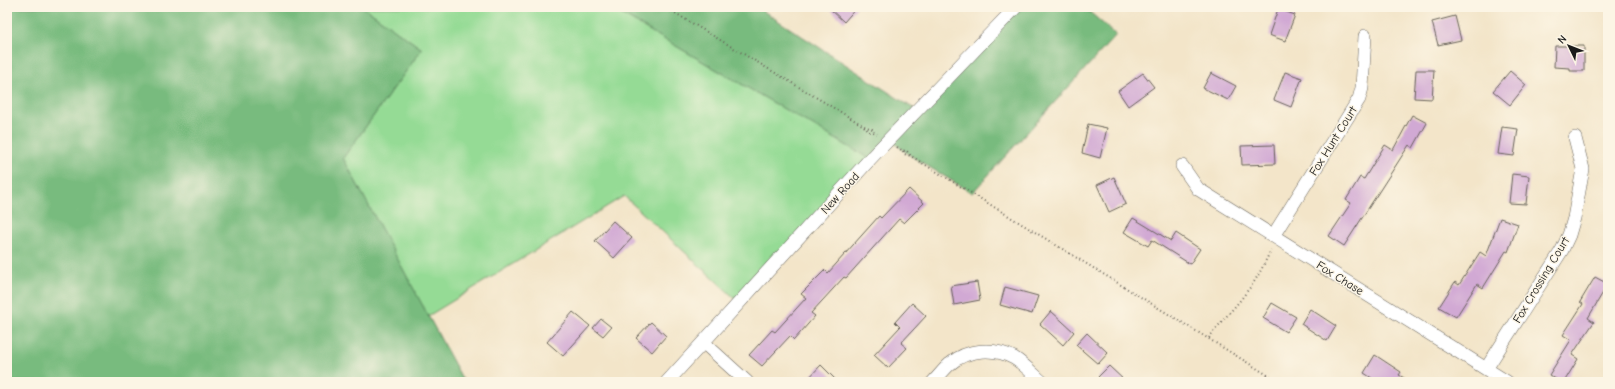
<svg xmlns="http://www.w3.org/2000/svg" width="1615" height="389" font-family="'Comic Neue',sans-serif">
  <rect width="100%" height="100%" fill="#fcf5e5"/>
  <filter id="ink" filterUnits="userSpaceOnUse"><feTurbulence type="fractalNoise" baseFrequency=".025" numOctaves="2"/><feDisplacementMap in="SourceGraphic" scale="8" xChannelSelector="R" yChannelSelector="G"/><feConvolveMatrix kernelMatrix="1 2 1 2 8 2 1 2 1" color-interpolation-filters="sRGB"/></filter>
  <filter id="wash" filterUnits="userSpaceOnUse"><feTurbulence type="fractalNoise" baseFrequency=".012" numOctaves="4" result="noise"/><feDisplacementMap in="SourceGraphic" scale="16" xChannelSelector="R" yChannelSelector="G"/><feGaussianBlur stdDeviation="0.9" result="paint"/><feColorMatrix in="noise" values="0 0 0 0 0 0 0 0 0 0 0 0 0 0 0 0 0 1.4 0 .05"/><feComposite in="paint" operator="in"/></filter>
  <g filter="url(#wash)">
    <rect width="100%" height="100%" fill="#f3e5c9"/>
    <path fill="#95db95" stroke="#587c58" d="M363,7H609L870,159L740,303L624,196L428,316L343,158L422,49Z"/>
    <path fill="#78bb7e" stroke="#4a6c4d" d="M7,7H363L422,49L343,158L464,382H7Z
      M609,7H757L916,110L1016,7H1084L1116,35L972,193L911,156L889,139L870,159Z"/>
    <g id="blocks">
      <path fill="#d1a9d4" d="M828,7H857L844,22Z
        M1278,9L1295,15L1285,41L1269,35Z
        M1455,16L1461,40L1438,45L1432,22Z
        M1555,46H1584V71H1570V68L1554,67Z
        M1416,70H1434L1432,99L1414,98Z
        M1510,71L1526,85L1510,105L1493,91Z
        M1285,72L1302,78L1291,107L1274,100Z
        M1143,73L1154,87L1128,106L1118,91Z
        M1211,73L1236,86L1228,100L1203,88Z
        M1412,115L1427,123L1413,148L1409,145L1344,246L1329,236L1351,203L1346,200L1360,177L1364,179L1385,145L1393,150Z
        M1088,124L1107,128L1100,158L1082,153Z
        M1502,127L1518,129L1514,156L1498,154Z
        M1274,145L1275,164L1242,165L1241,146Z
        M1512,174L1529,176L1526,204L1509,203Z
        M1114,177L1126,204L1109,212L1097,185Z
        M909,189L924,203L904,223L899,219L846,278L844,277L811,313L815,316L794,340L790,336L762,366L749,355L772,330L775,332L806,298L801,294L825,270L828,273L879,216L881,218Z
        M1133,218L1171,241L1176,233L1200,249L1190,264L1152,240L1148,246L1124,232Z
        M1500,218L1518,224L1508,252L1506,251L1483,288L1477,284L1456,317L1439,307L1455,282L1459,285L1480,252L1486,256Z
        M613,221L632,238L614,258L595,241Z
        M1595,277L1608,284L1588,318L1594,322L1572,355L1578,359L1564,382H1561L1549,375L1571,340L1563,335L1583,304L1580,302Z
        M977,282L980,300L954,305L951,286Z
        M1005,287L1038,296L1032,314L1000,305Z
        M912,303L926,316L901,343L907,348L888,368L874,355L900,327L895,322Z
        M1272,303L1296,317L1286,332L1263,318Z
        M1310,309L1336,326L1327,341L1301,324Z
        M1051,311L1074,332L1063,345L1040,324Z
        M573,312L590,326L563,356L547,342Z
        M601,319L611,327L603,336L593,328Z
        M651,322L666,336L652,352L636,338Z
        M1087,333L1108,353L1098,364L1076,345Z
        M1375,355L1401,372L1399,375L1411,382H1378L1364,373Z
        M821,365L838,382H805Z
        M1109,366L1126,382H1103L1098,377Z"/>
    </g>
  </g>
  <g filter="url(#ink)">
    <use href="#blocks" fill-opacity="0" stroke="#676259" stroke-width="1"/>
    <g fill="none" stroke-linecap="round" stroke-linejoin="round">
      <g stroke="#676259" stroke-width="14">
        <path id="minor" d="M1182,166L1198,189L1507,382
          M1273,236L1359,99L1362,88L1365,36
          M704,343L747,382
          M1486,369L1562,250L1569,235L1574,218L1583,169L1575,138
          M667,382L870,159L1016,7
          M933,382C939,376 944,369 950,364C967,349 994,347 1014,358C1024,364 1033,374 1042,382"/>
      </g>
      <path stroke="#676259" stroke-width="2" stroke-dasharray="1 3" stroke-linecap="butt" d="M665,7L864,126L872,129V131L877,134
        M864,126L869,132L872,131
        M897,147L903,151L906,150L911,156
        M903,151L904,154L911,156L1279,382
        M1209,338C1221,321 1236,307 1248,290C1258,278 1264,264 1271,250"/>
      <use href="#minor" stroke="#fff" stroke-width="13"/>
    </g>
  </g>
  <g text-anchor="middle" dominant-baseline="central" stroke-width="3" stroke-linejoin="round" paint-order="stroke">
    <g font-size="12" fill="#1c1c1c" stroke="#fcf5e5">
      <text transform="translate(1333 141) rotate(-58)">Fox Hunt Court</text>
      <text transform="translate(840 193) rotate(-48)">New Road</text>
      <text transform="translate(1340 278) rotate(32)">Fox Chase</text>
      <text transform="translate(1541 280) rotate(-59)">Fox Crossing Court</text>
    </g>
  </g>
  <rect width="1615" height="389" fill="none" stroke="#fcf5e5" stroke-width="24"/>
  <g transform="translate(1569 46) rotate(313)" stroke="#fcf5e5" stroke-width="3" paint-order="stroke">
  <path d="M0-3L7 15L0 10L-7 15Z" fill="#1c1c1c"/>
  <text y="-6" font-size="11" font-weight="bold" text-anchor="middle" fill="#1c1c1c">N</text>
  </g>
</svg>
